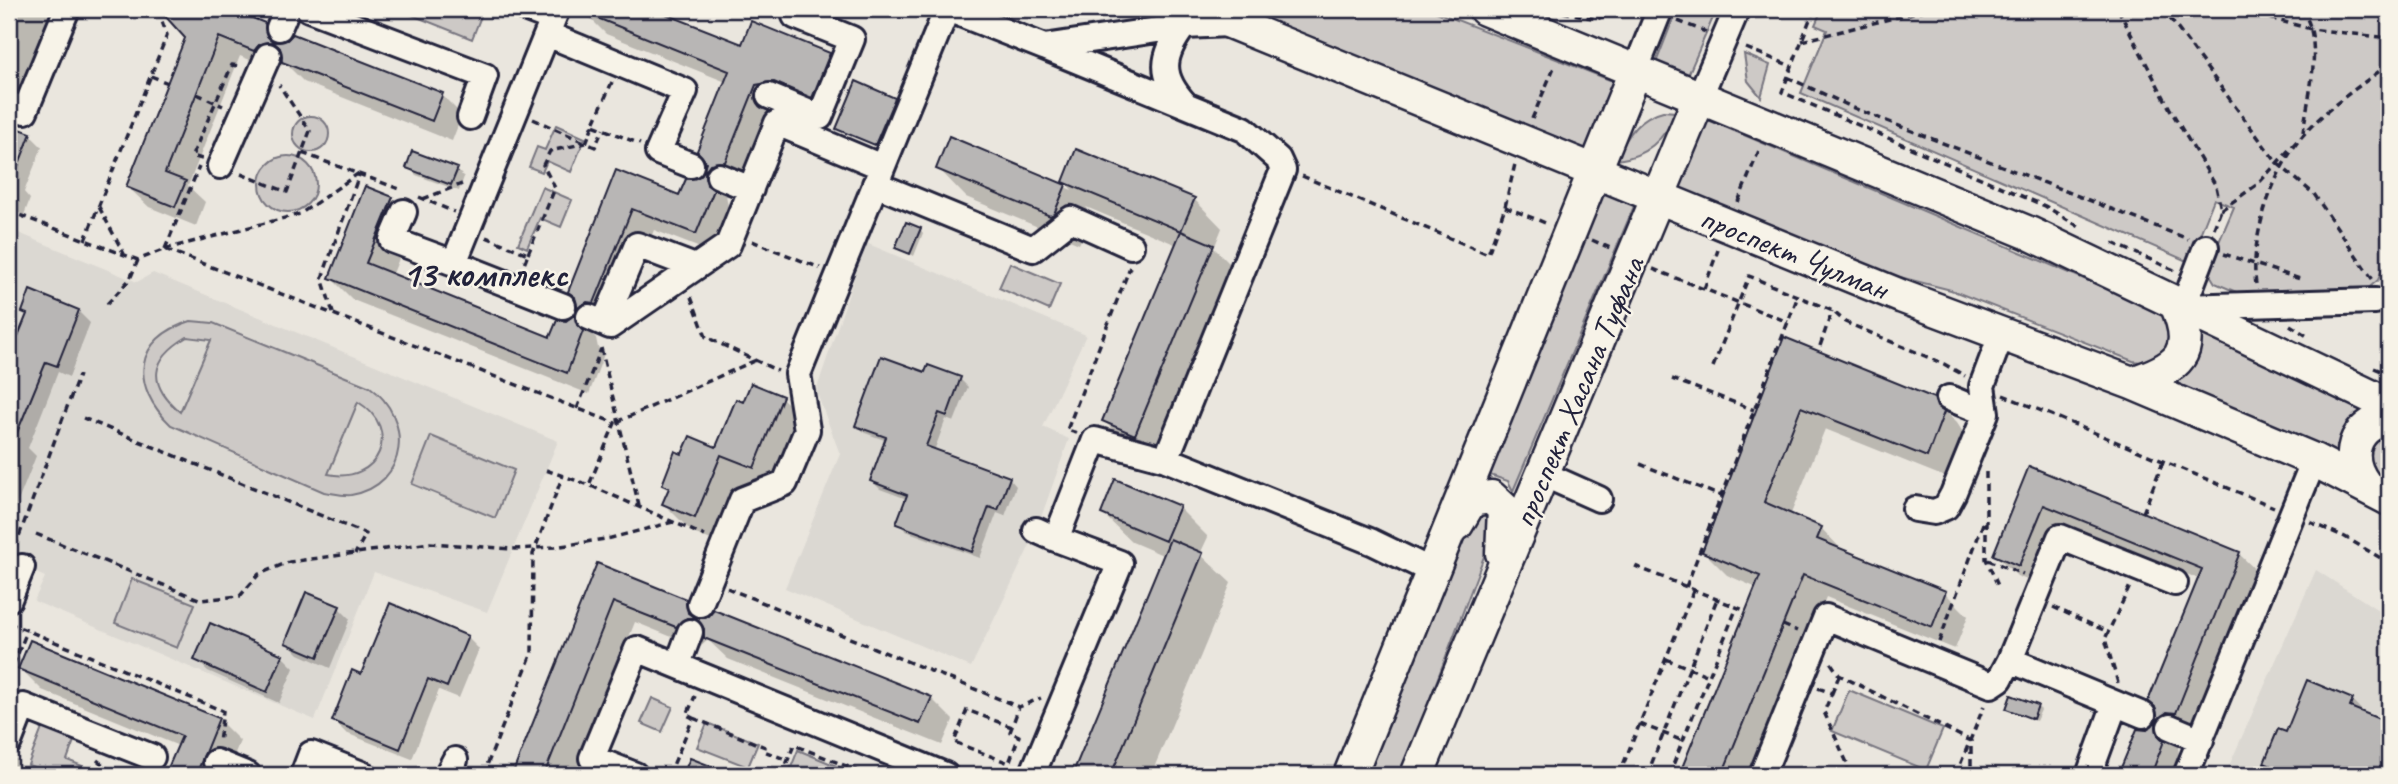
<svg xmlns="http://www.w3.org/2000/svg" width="2398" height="784" font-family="Caveat,sans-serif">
  <rect width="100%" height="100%" fill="#eae6de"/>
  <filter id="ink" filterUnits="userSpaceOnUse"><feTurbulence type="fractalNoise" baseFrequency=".0143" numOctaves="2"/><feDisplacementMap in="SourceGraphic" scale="14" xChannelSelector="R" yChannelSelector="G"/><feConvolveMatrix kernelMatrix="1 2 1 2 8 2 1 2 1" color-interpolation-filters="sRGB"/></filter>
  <g filter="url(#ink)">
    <path fill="#dbd8d2" d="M9,229L137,282L153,273L558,441L487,612L374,572L315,720L34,601L45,577L9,561Z
      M866,243L1086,335L1043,427L1069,439L1034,537L971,667L785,588L840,454L816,391Z
      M2316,570L2389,617V775H2225Z"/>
    <path fill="#cdc9c6" stroke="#787680" stroke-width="2" fill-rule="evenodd" d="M397,9H464L481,16L472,39Z
      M1232,9H1429L1615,82L1587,149Z
      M1677,9H1706L1715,13L1686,80L1654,68Z
      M1822,9H2389V250L2378,280L2365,291L2248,297L2215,283L2207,270L2234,207L2214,199L2189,262L1801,93L1827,30L1815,25Z
      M1744,54L1770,65L1761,97L1748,81Z
      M1663,111L1675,112C1666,139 1645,157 1617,160C1625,137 1638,117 1663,111Z
      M293 134a18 18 0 1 1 36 0a18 18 0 1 1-36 0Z
      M1706,119L2155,309C2173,322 2172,331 2170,352L2149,363L2133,361L1951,290L1884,273L1678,188Z
      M556,125L585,138L571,172L547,161L542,172L529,167L537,147L545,150Z
      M260 184a28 28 0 1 1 56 0a28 28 0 1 1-56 0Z
      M542,187L572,200L561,227L540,218L527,248L518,244Z
      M1604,191L1635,204L1513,491L1508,481L1490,475L1478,478Z
      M1010,263L1060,284L1049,310L999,288Z
      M191,321L213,323L370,387C413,418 409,485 351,495C343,496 332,493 324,492L171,425C129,385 134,338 191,321ZM187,337L211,340L180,412C147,384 150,359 187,337ZM358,402C403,429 379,485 328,474Z
      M2197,330L2368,412L2341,462L2167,385Z
      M431,436L514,470L495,518L412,484Z
      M2389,436V487L2366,467L2370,443Z
      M1487,512L1494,530L1401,775H1366L1474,515Z
      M132,579L195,604L177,648L115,623Z
      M1849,690L1943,729L1926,770L1832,731Z
      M652,698L673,707L662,732L641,723Z
      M707,723L758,743L748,767L697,747Z
      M43,726L75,738L67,760L100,773L99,775H56L28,765Z
      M798,750L858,775H788Z"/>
    <path fill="#0003" d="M9,9H57L19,103L9,99Z
      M178,9H243L240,15L264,24L283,43L442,95L462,115L452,141L304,82L285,63L275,70L240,56L188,186L205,202L196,226L149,207L128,187L187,38L169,17Z
      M585,9H648L743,46L829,54L851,76L834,118L797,103L747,184L733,185L726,194L728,207L735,213L718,255L654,230L616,324L601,329L579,308L617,172L680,197L702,178L726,82L606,34L584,12Z
      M894,99L897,102L879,147L838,128Z
      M9,127L30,135L42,147L24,192L30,199L24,215L9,209Z
      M950,139L1072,190L1065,182L1194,199L1222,228L1214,248L1241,275L1164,463L1133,450L1104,421L1177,245L1086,207L1093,215L1079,244L966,197L938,168Z
      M408,167L457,170L464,177L459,191L416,175Z
      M392,199L414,221L392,276L551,339L557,324L574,316L596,338L598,348L604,354L589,394L353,300L331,278Z
      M920,229L923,233L914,256L898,247Z
      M24,311H78L90,323L69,377L58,372L28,448L36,456L15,509L9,506V345L15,348L28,316Z
      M1785,340L1933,399L1957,423L1966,437L1950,479L1825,429L1790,516L1821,528L1844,552L1945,593L1968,616L1955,649L1826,597L1754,775H1681L1757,588L1727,575L1704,552Z
      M926,374L960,379L968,387L954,422L946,419L934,451L1009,478L1016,486L1005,516L997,513L980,558L906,531L898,523L907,499L880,489L872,481L887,441L865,433L857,425Z
      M752,385L782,398L811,426L783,496L749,482L724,545L693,533L664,504L670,490L664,484L683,456L717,449L744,404Z
      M2029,469L2239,554L2262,576L2198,734L2180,741L2158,720L2199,579L2066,525L2042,586L2017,576L1995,554Z
      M1179,508L1208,537L1200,554L1231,583L1151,775H1074L1165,556L1132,542L1103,514Z
      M598,565L685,600L704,619L931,698L953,720L942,745L728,659L708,640L699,648L635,622L574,775H514Z
      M339,608L350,619L330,668L299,654L287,642Z
      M467,637L479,649L459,698L439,690L412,759L346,733L334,721L362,676Z
      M282,656L294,668L279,703L208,671L196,660Z
      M20,668L218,719L240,741L226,775H167L179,746L42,690Z
      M2352,700L2368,717L2389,725V775H2270L2273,770L2266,763L2287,734Z
      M2037,706L2041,710L2036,721L2008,709Z
      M2156,724L2178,745L2179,758L2185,764L2181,775H2120L2138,731H2146Z
      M9,752L19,762L13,775H9Z
      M1873,769L1887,775H1870Z"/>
    <path fill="#b8b6b5" stroke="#22223b" stroke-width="2" d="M175,9H230L265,23L267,36L274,42L287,40L293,34L443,93L432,121L282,62L280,48L273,42L260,44L254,51L219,37L165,173L186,181L175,207L126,187L185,38L166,17Z
      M575,9H653L742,44L751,21L830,53L812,98L774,82L756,85L725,162L710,164L705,171L707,185L714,190L696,234L632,209L594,303L587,302L577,309L575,297L568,292L616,170L679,195L686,179L701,176L706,162L697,151L729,71Z
      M856,81L895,98L875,145L836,129Z
      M9,125L31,133L10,187H9Z
      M949,136L1066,185L1054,214L1050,216L936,169Z
      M1076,149L1195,198L1181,231L1063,182Z
      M412,151L458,168L451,185L406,168Z
      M365,186L393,197L366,263L550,337L557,320L566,321L575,314L577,325L583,331L567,373L329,278Z
      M906,222L921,228L910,254L895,248Z
      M1181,231L1214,245L1135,435L1102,421Z
      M30,290L79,310L57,366L46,362L9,452V344L14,346L27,314L22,312Z
      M1784,337L1934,398L1937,407L1944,412L1927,457L1801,407L1764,502L1822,527L1817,539L1946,591L1932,627L1803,575L1722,775H1679L1760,576L1702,552Z
      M881,356L925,372L928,365L961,377L947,416L939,413L926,446L1010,477L998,510L989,507L972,552L896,524L907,495L870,481L886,437L855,426Z
      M751,383L783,396L754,468L721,455L695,518L662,504L669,488L662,485L675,451L682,454L690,436L716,447L736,399L743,402Z
      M2029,466L2240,552L2176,713L2167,712L2157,721L2155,707L2148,701L2202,569L2044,505L2019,566L1993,555Z
      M1115,479L1180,506L1165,541L1101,514Z
      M1170,539L1203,553L1111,775H1072Z
      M597,563L686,599L688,613L695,618L709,616L714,610L932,697L920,724L704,638V629L696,618H687L676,627L613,602L544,775H512Z
      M306,592L340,606L318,657L285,643Z
      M390,603L468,636L447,687L428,679L400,749L332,721L352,670L361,674Z
      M210,623L283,655L267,692L194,660Z
      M30,640L219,718L196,775H165L182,736L18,669Z
      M2307,680L2353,699L2350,707L2389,723V775H2293L2264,763L2278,729L2286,732Z
      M2011,695L2038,705L2033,719L2006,709Z
      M2156,721L2158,735L2164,741L2151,775H2118L2137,729L2146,730Z
      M690,758L731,774V775H683Z"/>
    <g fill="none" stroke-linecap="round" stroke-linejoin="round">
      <g stroke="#22223b" stroke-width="30">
        <path id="minor" d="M309,9L485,76L470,117
          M527,9L553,19
          M557,9L454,263L563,306
          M948,9L1044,47L1184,26L1229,24
          M1184,26C1161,56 1159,76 1185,104
          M279,28L287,9
          M547,34L685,91L658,152L691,165
          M1044,47L1244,129L1278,159L1283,170L1166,459L1372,542L1432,571
          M1636,69L1660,9
          M769,96L820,117L852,39L795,16L798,9
          M1700,96L1737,9
          M9,104L25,111L67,9
          M220,166L268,56
          M719,176L751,189
          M875,184L1033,249L1071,219L1131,246
          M404,212L392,240L454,263
          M2206,247L2183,307L2375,301
          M589,317L610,326L728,245L777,123L882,167
          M604,323L637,245L695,267
          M1949,398L1986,413
          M1543,474L1599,499
          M1915,509L1934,512L1946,507L1953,494L1986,413L1982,386L2002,333
          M1036,530L1056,539
          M9,599L22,567
          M700,604L742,500L785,483L807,430L798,374L947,9
          M2010,660L2143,715
          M678,664L690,632
          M2170,727L2201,740
          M9,742L23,706L152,757
          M216,762L248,775
          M303,775L311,754L364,775
          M447,775L455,760
          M635,775L592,758L637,649L945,775
          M1032,775L1120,563L1056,539L1095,440L1166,459
          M1762,775L1826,617L1991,685L2000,679L2010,660L2060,537L2175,583
          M2089,775L2115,704
          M2186,775L2314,460"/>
      </g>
      <g stroke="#22223b" stroke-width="37">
        <path id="major" d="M1198,9L1903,297L2132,383L2314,460L2389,499
          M1485,9L2029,233L2389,405
          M2132,383C2178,368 2198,354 2176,304
          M2365,485C2344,457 2353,425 2389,418
          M1457,524L1471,500L1491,497L1504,509L1502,553
          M1350,775L1636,69
          M1417,775L1700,96"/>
      </g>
      <path stroke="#22223b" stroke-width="3.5" stroke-dasharray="7 5" stroke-linecap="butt" d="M903,9L920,16
        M1814,9L1782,92L2045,206L2083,229
        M2118,9L2170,109L2216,186L2221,210L2214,228
        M2163,9L2277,163L2314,194L2373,280
        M2235,9L2311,29L2389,38
        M2301,9C2325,39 2308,96 2303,132
        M1563,12L1597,19L1620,9
        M1678,21L1706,32
        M1802,41L1925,10L1947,9
        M1746,48L1791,66
        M151,76L168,83
        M1787,77L1856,109L2188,239
        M612,82L593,125L640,144
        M197,94L223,106
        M533,119L584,142
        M1532,119L1555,65
        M593,125L586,143L595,147L603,129
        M302,153L402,190
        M202,159L192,156L232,65L240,66
        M241,174L287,192L310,131L279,85
        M1302,176L1488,254L1505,207L1515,164
        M419,197L454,212
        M423,199L462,184
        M1738,202L1760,148
        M99,207L124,254
        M1505,207L1548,224
        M2221,210L2258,184L2297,141
        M9,211L138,260L165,249L615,423L589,485
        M486,237L528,254L523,267
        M85,240L167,35L160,16L163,9
        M1592,240L1610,248
        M752,241L820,268
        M2113,243L2176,271
        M165,249L199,167
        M165,249L300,214L359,173
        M528,254L555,188L543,165L550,151L586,143
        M2224,254L2303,280
        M1653,269L1788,322
        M2256,284C2249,239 2274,167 2305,133C2329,106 2360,86 2389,64
        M1704,289L1718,250
        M691,297L706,337L778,371
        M107,304L130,279L138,260
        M333,313L322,278L359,175
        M2290,325L2307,336
        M1820,346L1832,311
        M601,348L639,506
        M1713,367L1749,276L1833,311L1845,322L1944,364L1965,376
        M2374,368L2389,374
        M1672,379L1754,410
        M2003,395L2274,507
        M577,409L601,349
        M83,418L366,534L355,554
        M617,422L756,360
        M1077,433L1067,430L1130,267
        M1640,464L1721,496
        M546,470L589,485L705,536
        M1986,472V559L1999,588
        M2143,513L2164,459
        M2310,522L2345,537L2389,563
        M36,534L201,600L240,596L259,574L289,562L430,543L513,549L555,547L611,538L673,522
        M9,538L15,547
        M15,547L79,375
        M1988,560L2023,574
        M1635,566L1746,611
        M1686,587L1798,296
        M727,588L1019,707L1041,698
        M2053,607L2108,632
        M9,623L223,711L219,743
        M1783,625L1797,631
        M1939,642L1984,521
        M1666,659L1709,676
        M1831,663L1839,675L1971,741V775
        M9,676L27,631
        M2118,683L2105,639L2130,586
        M1818,688L1832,693L1824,712L1848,765L1847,775
        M1832,693L1839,676
        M693,718L765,747L764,751L787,760
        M1640,724L1683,741
        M1012,727L967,710L954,742L1009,763L1019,736L1010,732L1019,707
        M97,760L116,775
        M471,775H483L532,653L533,554L563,475
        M669,775L693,718L687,715L695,696
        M782,775L794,745L861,772V775
        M868,775L879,772
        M1619,775L1694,589
        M1647,775L1717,599
        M1669,775L1737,607
        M1956,775L1984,706"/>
      <use href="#minor" stroke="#f7f3e8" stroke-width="24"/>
      <use href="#major" stroke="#f7f3e8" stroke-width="32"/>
    </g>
  </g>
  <g text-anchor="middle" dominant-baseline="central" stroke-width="5" stroke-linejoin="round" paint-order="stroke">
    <g font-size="33" fill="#22223b" stroke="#f7f3e8">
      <text transform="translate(1794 253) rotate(22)">проспект Чулман</text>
      <text transform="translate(1578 392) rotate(-67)">проспект Хасана Туфана</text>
    </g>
    <g font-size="37" font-weight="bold" fill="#22223b" stroke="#f7f3e8">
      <text x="485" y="273">13 комплекс</text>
    </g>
  </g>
  <rect width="2398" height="784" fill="none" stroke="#f7f3e8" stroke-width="35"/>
  <rect x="18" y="18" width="2363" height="749" fill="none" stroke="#22223b" stroke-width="2.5" filter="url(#ink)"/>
</svg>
